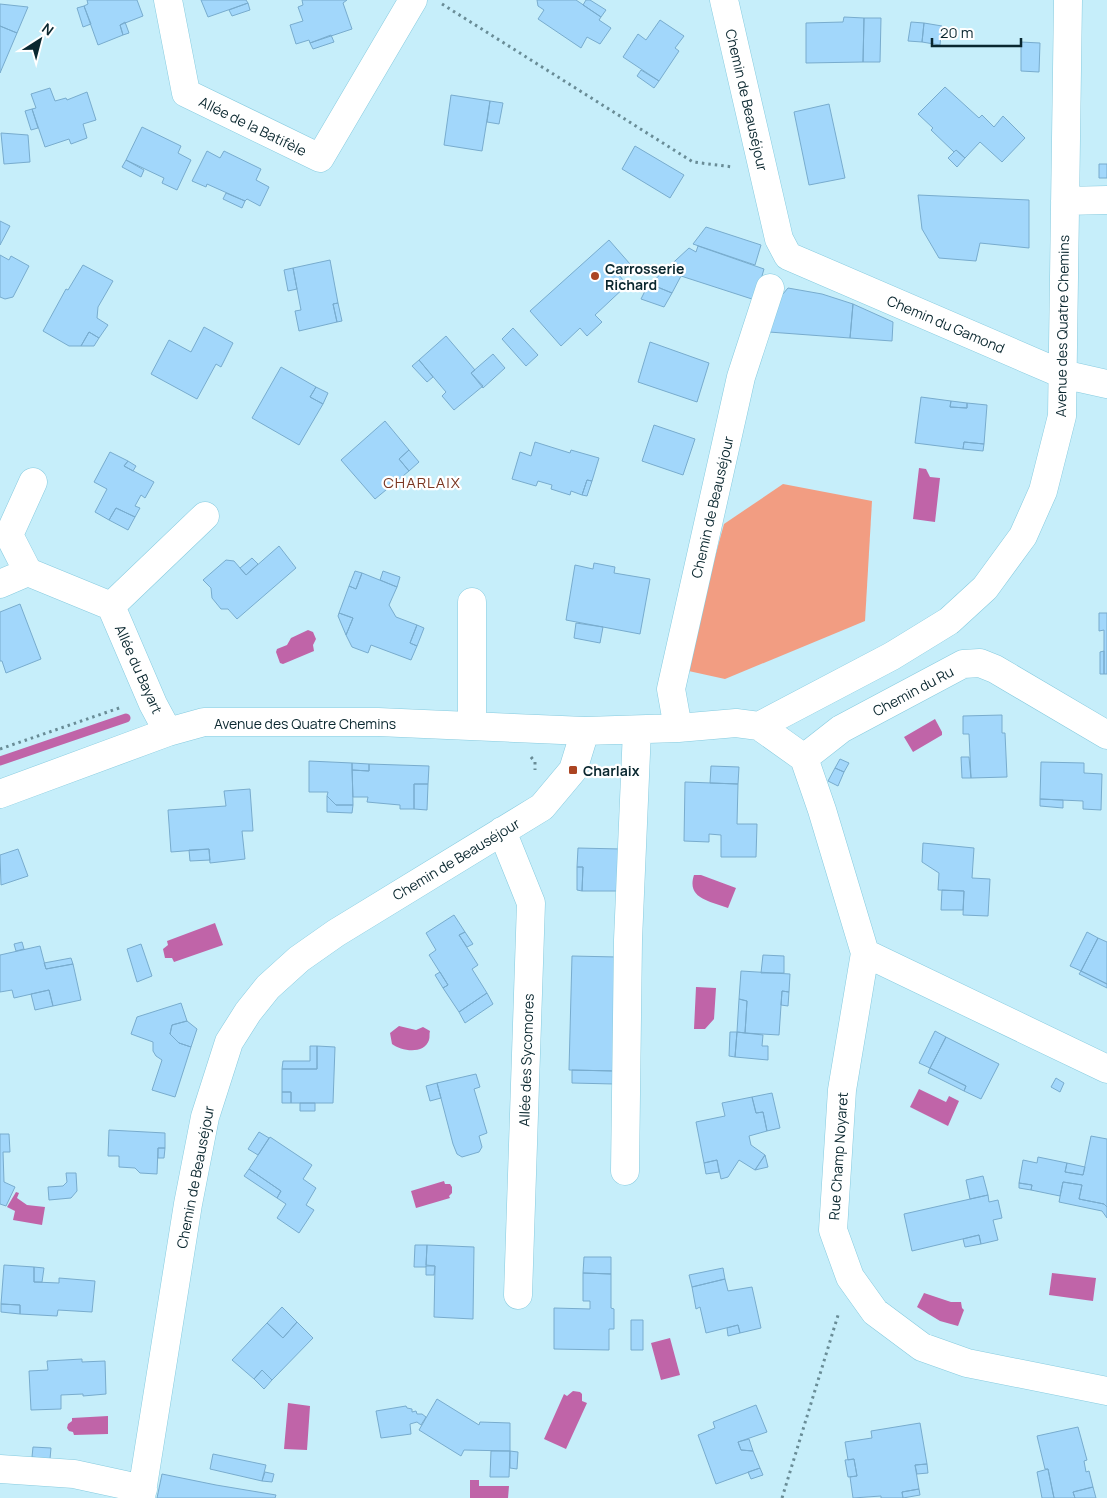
<svg xmlns="http://www.w3.org/2000/svg" width="1107" height="1498" font-family="Manrope,sans-serif">
  <rect width="100%" height="100%" fill="#c6eefa"/>
  <path fill="#f29d82" d="M783,484L872,501L865,621L725,679L684,670L724,524Z"/>
  <path fill="#c064a8" d="M919,468L926,469L930,477L940,478L935,522L913,519Z
    M308,630L313,632L316,639L313,645L314,651L283,664L280,663L276,652L277,649L287,645L291,638Z
    M935,719L942,732V735L913,752L904,737Z
    M694,875H701L736,888L728,908C711,901 686,899 694,875Z
    M215,923L223,945L174,962L172,958H165L163,949L168,945L167,941Z
    M696,987L716,988L714,1019L705,1029H694Z
    M399,1026L416,1030L423,1027L430,1031C429,1034 430,1037 429,1040C424,1055 401,1051 392,1044L390,1033Z
    M919,1089L946,1102L949,1096L959,1101L948,1126L910,1107Z
    M444,1181L445,1184H450L452,1187V1193L449,1196L450,1198L416,1208L411,1191Z
    M16,1192L19,1193L17,1198L27,1205L45,1207L42,1225L13,1220L15,1211L7,1207Z
    M1052,1273L1096,1278L1093,1301L1049,1295Z
    M924,1293L951,1302H961L962,1308L964,1310L958,1326L940,1321L917,1307Z
    M670,1338L680,1375L661,1380L651,1343Z
    M573,1391L580,1392L582,1394V1401L587,1403L566,1449L544,1439L564,1394L567,1396Z
    M288,1403L310,1406L307,1450L284,1449Z
    M108,1416V1434L74,1435L73,1432L69,1431L67,1428L68,1424L72,1421V1418Z
    M470,1480H479V1486H509L508,1498H470Z"/>
  <g fill="none" stroke-linecap="round" stroke-linejoin="round">
    <path stroke="#c064a8" stroke-width="9" d="M0,761L126,718"/>
  </g>
  <path fill="#a2d7fb" stroke="#78acce" d="M87,0H137L143,16L120,25L123,35L98,45L84,6L88,4Z
    M201,0H246L248,3L208,17Z
    M302,0H347L343,3L352,29L310,43L309,40L296,44L290,25L303,21L298,7L303,5Z
    M537,0H576L601,17L599,20L611,28L600,44L587,37L581,48L538,19L544,10L538,6Z
    M586,0H590L606,10L601,17L583,5Z
    M248,3L250,10L232,16L229,10Z
    M0,4L28,7L17,33L0,26Z
    M84,6L91,24L83,27L77,8Z
    M844,17L864,18L863,62L806,63V23L843,22Z
    M864,18H881L880,62H863Z
    M660,20L684,36L675,48L679,51L659,81L623,57L638,34L646,40Z
    M125,22L129,33L123,35L120,25Z
    M911,22L924,23L922,42L908,41Z
    M924,23L942,26L940,45L922,42Z
    M0,26L17,33L0,73Z
    M331,35L334,42L313,49L310,43Z
    M1021,42L1040,43L1039,72L1021,71Z
    M641,70L659,81L654,88L637,76Z
    M945,87L979,118L982,115L994,127L1003,116L1025,138L1002,162L980,142L965,158L956,150L954,152L931,130L933,128L918,114Z
    M50,88L55,101L66,98L67,100L87,92L96,120L83,124L87,138L71,144L69,139L45,147L32,109L36,108L31,94Z
    M451,95L490,101L482,151L444,145Z
    M490,101L503,103L499,124L487,122Z
    M829,104L845,178L809,185L794,112Z
    M32,109L38,128L31,130L25,111Z
    M142,127L181,146L178,153L191,160L177,190L162,183L164,178L126,160Z
    M1,133L28,135L30,162L4,164Z
    M635,146L684,175L670,198L622,169Z
    M956,150L965,158L957,167L948,158Z
    M207,151L220,158L224,151L261,169L256,180L269,187L260,206L247,199L245,201L207,184L206,187L192,181Z
    M126,160L144,170L141,177L122,167Z
    M1099,164H1107V178H1099Z
    M226,193L245,201L242,208L223,199Z
    M918,195L1029,200V248L980,243L976,261L939,258L922,229Z
    M0,221L10,226L0,245Z
    M706,227L761,245L755,265L693,244Z
    M609,240L630,264L619,275L627,285L595,315L602,322L587,336L580,328L561,346L530,311Z
    M698,246L764,269L755,300L681,276L672,293L650,284L689,248L696,252Z
    M0,255L9,260L11,256L29,266L13,297L5,299L0,297Z
    M330,260L338,303L333,304L337,322L299,331L295,311L301,310L293,268Z
    M83,265L113,281L98,307L97,318L108,325L99,338L89,332L81,346H69L43,331L66,289L68,290Z
    M293,268L297,289L288,291L284,270Z
    M650,284L672,293L664,307L641,299L646,289Z
    M788,288L822,294L853,304L850,338L769,332L777,301Z
    M338,303L342,321L337,322L333,304Z
    M853,304L893,322L892,341L850,338Z
    M204,327L233,343L221,367L216,364L197,399L151,374L169,340L191,352Z
    M513,328L538,355L526,366L502,339Z
    M89,332L99,338L94,346H81Z
    M446,336L475,370L471,373L483,386L454,410L442,396L446,392L419,360Z
    M650,342L709,363L697,402L638,382Z
    M493,354L505,368L483,388L471,373Z
    M419,360L433,377L427,382L412,366Z
    M281,367L316,387L310,397L323,404L299,445L252,418Z
    M316,387L328,393L323,404L310,397Z
    M921,397L951,401L950,407L967,408V403L987,405L984,444L964,442L963,449L915,443Z
    M951,401L967,403V408L950,407Z
    M385,421L409,450L399,459L409,471L375,499L341,460Z
    M654,425L695,439L683,475L642,461Z
    M535,442L570,453L571,450L599,458L592,481L587,480L582,495L571,491L570,495L551,489L552,485L538,481L536,486L512,479L520,452L531,456Z
    M964,442L984,444L983,451L963,449Z
    M409,450L419,462L409,471L399,459Z
    M110,452L128,461L124,466L154,482L145,498L141,495L135,506L140,508L135,517L116,508L109,520L95,512L107,489L94,482Z
    M128,461L136,466L133,471L124,466Z
    M587,480L592,481L587,496L582,495Z
    M116,508L135,517L128,530L109,520Z
    M279,546L296,568L237,619L228,609H221L212,598L211,588L203,580L226,560L234,561L246,575Z
    M252,558L258,564L246,575L240,568Z
    M594,563L615,567L614,573L650,579L640,634L566,620L575,565L593,569Z
    M355,571L362,573L356,589L349,586Z
    M383,571L400,577L397,587L380,580Z
    M362,573L397,587L389,605L396,617L417,625L410,643L417,646L411,660L371,645L368,653L352,647L346,635L353,618L339,613L349,586L356,589Z
    M20,604L41,659L6,673L2,661H0V612Z
    M339,613L353,618L346,635L338,616Z
    M1099,613H1107V674H1104V630L1099,631Z
    M576,623L603,627L600,643L574,638Z
    M417,625L424,628L417,646L410,643Z
    M1104,651V674H1100V652Z
    M1002,715V733H1005L1007,777L971,778L969,734H963V716Z
    M961,757H969L971,778H962Z
    M840,759L849,763L844,772L835,768Z
    M309,761L352,763L353,805H336L327,796L328,792H309Z
    M1041,762L1084,763V773L1102,774L1101,810L1083,809V801L1040,799Z
    M352,763L369,764V771L352,770Z
    M369,764L429,766L428,784H414V809H400V805L367,802L368,797H353L352,770L369,771Z
    M711,766L739,767L738,784L710,783Z
    M835,768L844,772L838,786L828,781Z
    M685,782L738,784L737,824H757L756,857H721V835L709,834V842L684,841Z
    M414,784H428L427,810L414,809Z
    M250,789L253,831H242L245,859L210,863L209,849L171,852L168,810L226,806L224,791Z
    M327,796L336,805H353L352,813L327,812Z
    M1040,799L1063,800V808L1040,806Z
    M923,843L974,848L972,878L990,879L988,916L963,915L964,891L938,890L939,873L922,862Z
    M578,848L620,849L619,891H582L583,867H577Z
    M18,849L28,876L1,885L0,855Z
    M209,849L210,860L190,861L189,850Z
    M577,867H583L582,891L577,890Z
    M942,890L964,891L963,910H941Z
    M454,915L465,932L459,935L478,965L472,969L487,993L459,1012L443,988L448,985L429,955L436,950L426,933Z
    M465,932L473,944L467,947L459,935Z
    M1087,932L1098,938L1081,971L1070,966Z
    M1098,938L1107,942V984L1081,971Z
    M22,942L24,949L16,951L14,944Z
    M141,944L152,976L137,982L127,949Z
    M40,946L46,969L73,964L81,1000L53,1006L49,990L14,998L12,990L0,992V955Z
    M763,955L784,956V973H761Z
    M572,956L617,957L615,1071L569,1070Z
    M71,958L73,964L46,969L44,963Z
    M741,971L790,974L789,992L782,991L779,1035L745,1033L747,1001L739,999Z
    M1081,971L1107,984V988L1079,974Z
    M440,972L448,985L443,988L435,975Z
    M49,990L53,1006L35,1010L31,994Z
    M782,991L789,992L788,1006L781,1005Z
    M487,993L493,1004L465,1023L459,1012Z
    M739,999L747,1001L745,1033L737,1032Z
    M181,1003L187,1021L172,1025L170,1034L179,1043L191,1047L175,1097L152,1090L162,1060L156,1056L153,1051V1042L131,1034L137,1017Z
    M187,1021L197,1029L191,1047L179,1043L170,1034L172,1025Z
    M935,1031L946,1037L930,1068L919,1063Z
    M730,1032H737L735,1057L729,1056Z
    M737,1032L763,1035L762,1046H768V1060L735,1057Z
    M946,1037L999,1064L981,1099L964,1091L966,1086L930,1068Z
    M310,1046H317V1069H282L283,1061H310Z
    M317,1046L335,1047L333,1103H291V1092H282V1069H317Z
    M930,1068L966,1086L964,1091L928,1073Z
    M572,1070L615,1071L614,1084L572,1083Z
    M476,1074L480,1087L474,1089L487,1133L479,1136L482,1147L479,1152L462,1157L457,1154L453,1144L437,1083Z
    M1056,1078L1064,1083L1060,1092L1051,1087Z
    M437,1083L441,1098L430,1101L426,1086Z
    M282,1092H291V1103H282Z
    M772,1093L780,1128L767,1131L763,1112L756,1113L752,1097Z
    M752,1097L756,1113L763,1112L767,1131L749,1136L751,1145L765,1155L755,1170L739,1160L728,1177L721,1179L717,1160L704,1163L696,1122L725,1116L722,1103Z
    M300,1103H315V1111H300Z
    M109,1130L165,1133V1148H158L157,1174L140,1173L135,1168L119,1167V1156H108Z
    M259,1132L269,1138L258,1155L248,1149Z
    M0,1134H9L10,1152H3L4,1182L15,1187L6,1206L0,1204Z
    M1091,1136L1107,1139V1207L1104,1204L1079,1199L1082,1185L1063,1182L1060,1196L1031,1190L1032,1185L1019,1183L1023,1160L1037,1163L1038,1157L1067,1163L1065,1172L1083,1175Z
    M270,1137L312,1165L303,1179L316,1188L306,1205L314,1210L299,1233L277,1218L286,1204L277,1198L281,1191L249,1169Z
    M158,1148H165L164,1158H158Z
    M765,1155L768,1167L755,1170Z
    M717,1160L719,1172L706,1174L704,1163Z
    M1067,1163L1085,1167L1083,1175L1065,1172Z
    M249,1169L281,1191L277,1198L244,1176Z
    M66,1173H76L77,1191L71,1198L49,1200L48,1187L63,1186L67,1182Z
    M983,1176L988,1195L970,1199L966,1180Z
    M1063,1182L1082,1185L1079,1199L1104,1204L1107,1207V1218L1102,1211L1059,1202Z
    M1019,1183L1032,1185L1031,1190L1019,1188Z
    M988,1195L989,1202L998,1200L1002,1218L993,1220L998,1240L981,1244L979,1235L912,1251L904,1214Z
    M979,1235L981,1244L965,1247L963,1239Z
    M415,1245H427L426,1267H414Z
    M427,1245L474,1247L473,1319L434,1317L435,1266L426,1265Z
    M584,1257H611V1274L583,1273Z
    M4,1265L34,1267V1282L59,1283V1278L95,1281L92,1312L58,1310L57,1316L20,1314V1305L1,1304Z
    M426,1266H435L434,1275H426Z
    M34,1267L44,1268L42,1282H34Z
    M723,1268L725,1279L692,1287L689,1275Z
    M583,1273L611,1274V1308L614,1309V1329H609V1350L554,1349V1308L590,1309V1301H583Z
    M725,1279L728,1291L752,1287L761,1328L740,1333L738,1325L706,1333L700,1307L696,1309L692,1287Z
    M1,1304L20,1305V1314L1,1312Z
    M282,1307L297,1322L283,1338L267,1323Z
    M631,1320H643V1350H631Z
    M297,1322L313,1338L272,1380L262,1370L254,1379L232,1360L267,1323L283,1338Z
    M738,1325L740,1333L728,1336L727,1328Z
    M82,1359V1362L105,1361L106,1394L83,1396V1394L61,1395V1409L31,1410L29,1371L48,1370L47,1361Z
    M262,1370L272,1380L264,1389L254,1379Z
    M437,1399L479,1425L480,1422L510,1423V1451L464,1450L461,1456L419,1430Z
    M756,1405L767,1432L738,1442L741,1450L753,1451L760,1468L716,1484L698,1435L715,1428L713,1422Z
    M406,1406L407,1408L412,1409V1412L416,1411L417,1414H422L426,1417L421,1425L417,1422L410,1424L411,1434L381,1438L376,1411Z
    M920,1423L927,1464L915,1465L919,1489L902,1492L903,1498H881V1496L853,1498L850,1477L857,1476L854,1459L848,1460L845,1442L872,1438L871,1431Z
    M1078,1427L1087,1460L1084,1461L1086,1472L1089,1471L1093,1487L1073,1492L1075,1498H1054L1048,1469H1045L1037,1436Z
    M749,1439L753,1451L741,1450L738,1442Z
    M33,1447L51,1448L50,1459L32,1457Z
    M491,1451H510L509,1477H490Z
    M510,1451L518,1452L517,1469L510,1468Z
    M213,1454L266,1465L262,1481L210,1469Z
    M854,1459L857,1476L848,1477L845,1460Z
    M927,1464L928,1473L917,1474L915,1465Z
    M760,1468L763,1475L751,1479L748,1472Z
    M1048,1469L1054,1498H1042L1037,1472Z
    M265,1472L274,1474L272,1482L262,1481Z
    M162,1474L216,1485L276,1495L275,1498H157Z
    M1093,1487L1096,1498H1075L1073,1492Z
    M919,1489L920,1495L903,1498L902,1492Z"/>
  <g fill="none" stroke-linecap="round" stroke-linejoin="round">
    <g stroke="#87cbdf" stroke-width="29">
      <path id="minor" d="M168,0L186,93L320,158L413,0
        M724,0L779,239L788,256L1062,374L1107,384
        M1065,201L1107,200
        M28,572L9,535L33,482
        M0,584L28,572L111,606L153,704L168,732
        M111,606L205,516
        M472,726V602
        M759,726L804,758L822,810L865,953L842,1090L833,1230L850,1277L875,1312L922,1347L967,1363L1107,1391
        M678,728L671,689L741,377L770,288
        M804,758L841,729L963,664L980,663L995,669L1107,735
        M0,794L168,732L204,722H378L585,731L678,728L736,723L759,726L892,656L949,621L985,588L1023,536L1043,491L1062,416L1068,0
        M502,831L531,903L518,1295
        M865,953L1107,1069
        M625,1171L628,940L637,730
        M0,1469L74,1474L143,1489
        M141,1498L188,1204L205,1117L229,1042L248,1012L268,987L299,959L336,933L542,807L573,770L585,731"/>
    </g>
    <path stroke="#698c96" stroke-width="3" stroke-dasharray="2.5 4" stroke-linecap="butt" d="M442,4L693,162L733,167
      M0,749L122,707
      M531,757L535,762V770
      M782,1498L839,1312"/>
    <use href="#minor" stroke="#fff" stroke-width="28"/>
  </g>
  <g fill="#ab4422" stroke="#fff" stroke-width="2">
    <circle cx="595" cy="276" r="5"/>
    <rect x="568" y="765" width="10" height="10" rx="2.5"/>
  </g>
  <g text-anchor="middle" dominant-baseline="central" stroke-width="4.5" stroke-linejoin="round" paint-order="stroke">
    <g font-size="14" fill="#0a272f" stroke="#fff">
      <text transform="translate(747 100) rotate(77)">Chemin de Beauséjour</text>
      <text transform="translate(253 126) rotate(26)">Allée de la Batifèle</text>
      <text transform="translate(946 324) rotate(23)">Chemin du Gamond</text>
      <text transform="translate(1062 326) rotate(-89)">Avenue des Quatre Chemins</text>
      <text transform="translate(712 507) rotate(-77)">Chemin de Beauséjour</text>
      <text transform="translate(139 669) rotate(66)">Allée du Bayart</text>
      <text transform="translate(913 691) rotate(-28)">Chemin du Ru</text>
      <text x="305" y="723">Avenue des Quatre Chemins</text>
      <text transform="translate(456 859) rotate(-31)">Chemin de Beauséjour</text>
      <text transform="translate(526 1060) rotate(-88)">Allée des Sycomores</text>
      <text transform="translate(838 1156) rotate(-86)">Rue Champ Noyaret</text>
      <text transform="translate(195 1177) rotate(-79)">Chemin de Beauséjour</text>
    </g>
    <g font-size="14" font-weight="bold" fill="#0a272f" stroke="#fff" text-anchor="start">
      <text x="605" y="268">Carrosserie<tspan x="605" dy="16">Richard</tspan></text>
      <text x="583" y="770">Charlaix</text>
    </g>
    <g font-size="15" letter-spacing="1" fill="#7a3621" stroke="#fff">
      <text x="422" y="482">CHARLAIX</text>
    </g>
  </g>
  <g transform="translate(40 40) rotate(36)" stroke="#ffffff" stroke-width="4" paint-order="stroke">
  <path d="M0-4L9 19L0 12L-9 19Z" fill="#0a272f"/>
  <text y="-8" font-size="14" font-weight="bold" text-anchor="middle" fill="#0a272f">N</text>
  </g>
  <path d="M932 38v8h89v-8" fill="none" stroke="#0a272f" stroke-width="2.5"/>
  <text x="940" y="38" font-size="15" fill="#0a272f" stroke="#ffffff" stroke-width="4" paint-order="stroke">20 m</text>
</svg>
